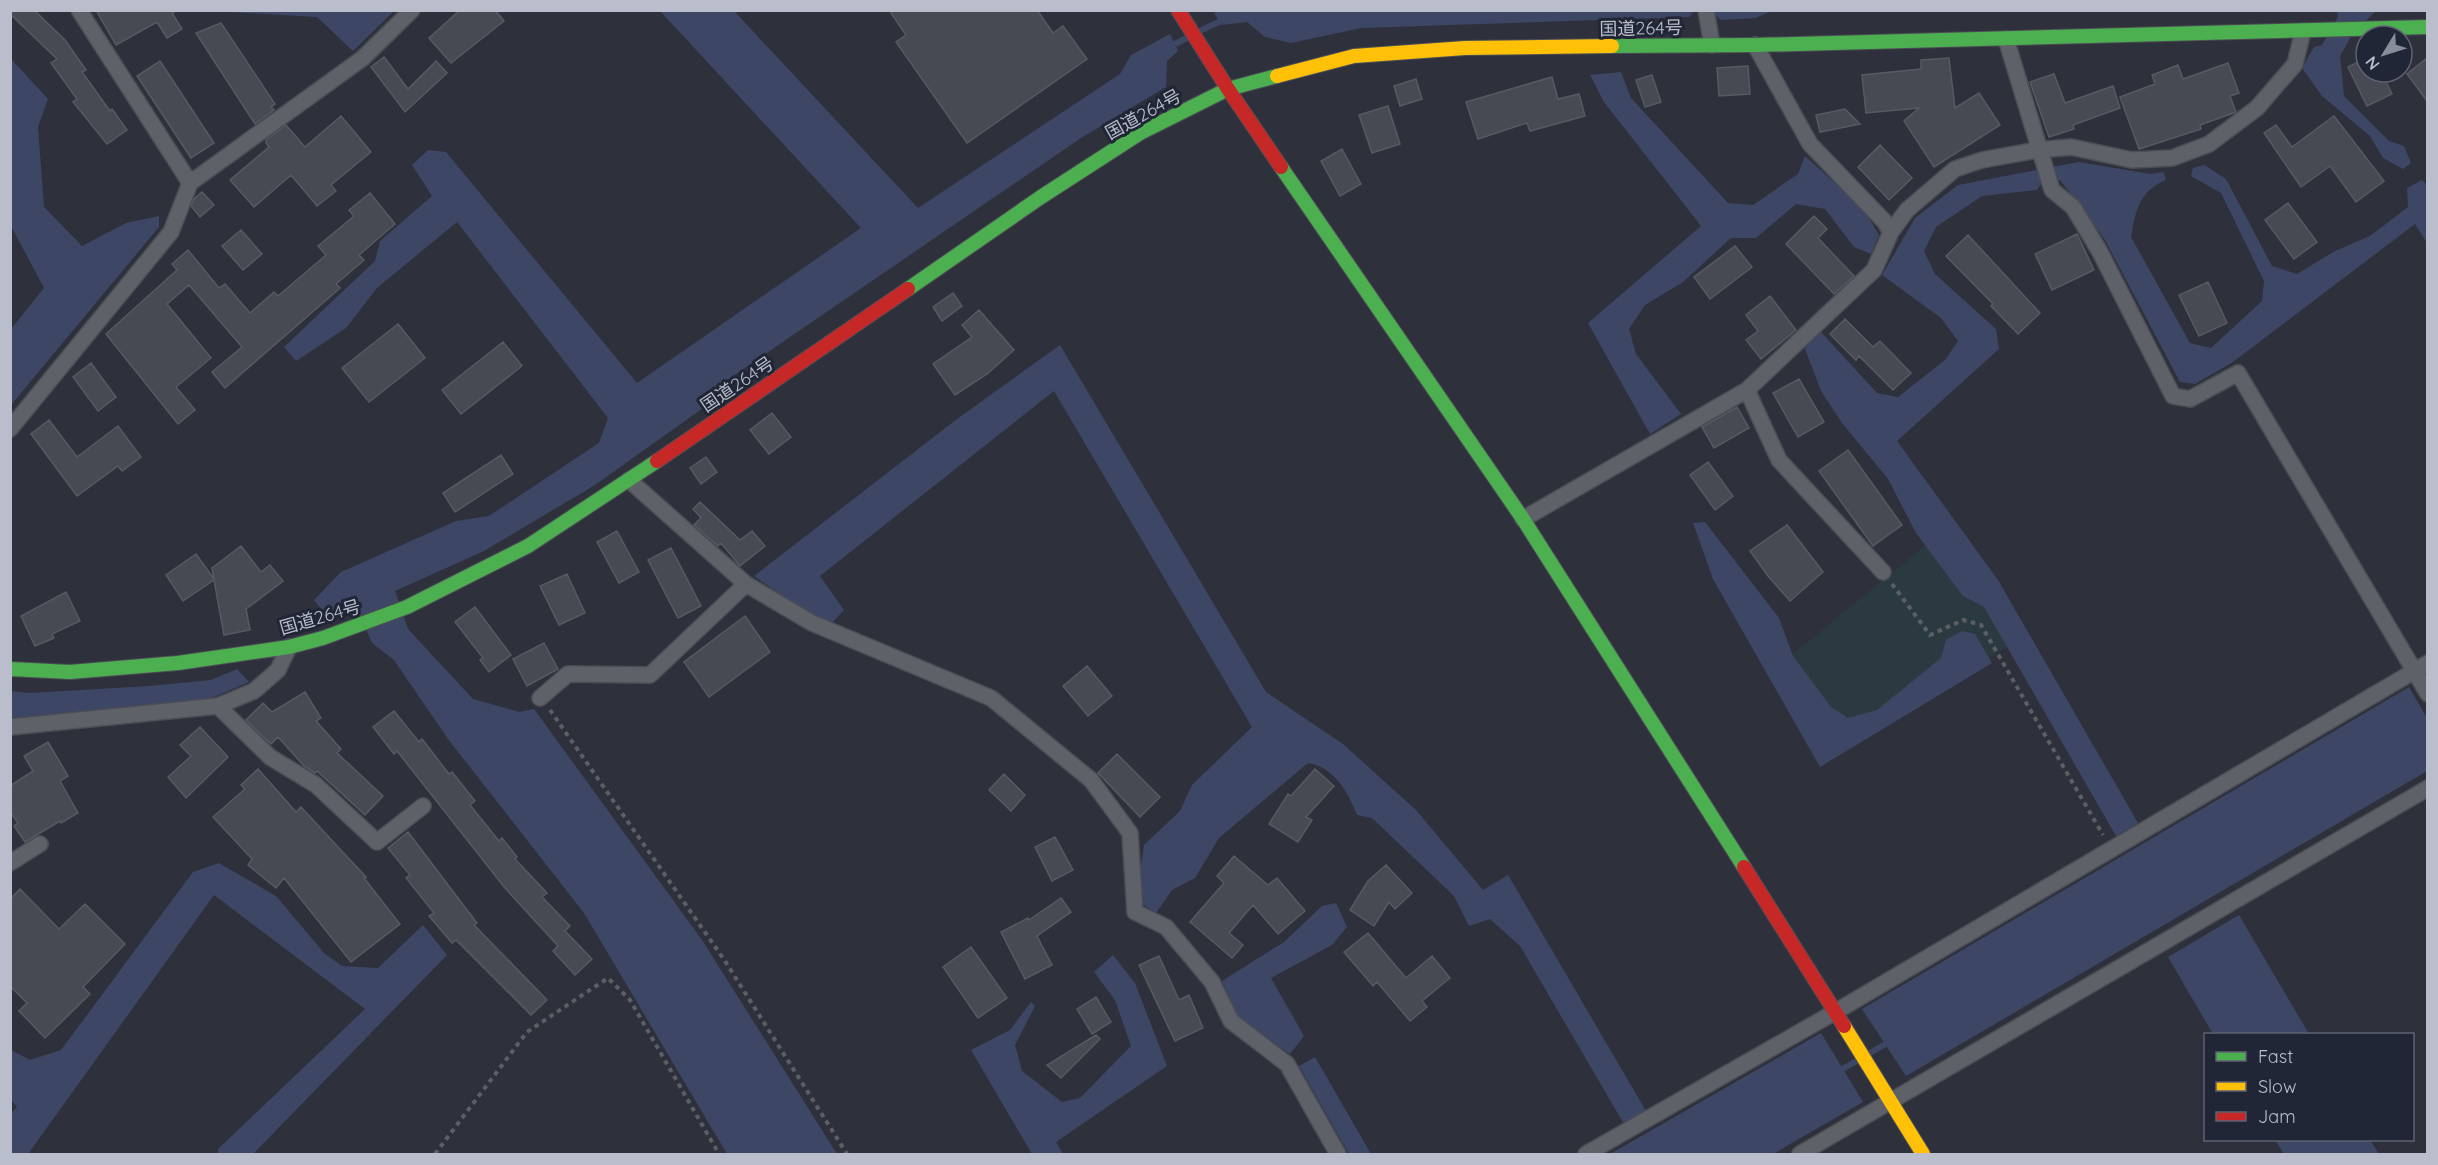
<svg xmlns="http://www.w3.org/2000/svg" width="2438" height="1165" font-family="Quicksand,'Noto Sans JP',sans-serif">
  <rect width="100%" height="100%" fill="#2e313b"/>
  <path fill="#2b3a41" d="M1943,531L2019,639L1825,762L1772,671Z"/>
  <path fill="#3d4765" d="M214,11L394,10V11L353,51L317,17Z
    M660,11H734L918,208L1120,74L1131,55L1170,34L1178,51L1167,61L1166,87L1081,138L714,389L703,408L595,485L484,551L395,591L408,629L473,699L520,712L534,709L702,940L837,1154H727L584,913L448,739L394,660L372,643L356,607L329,619L314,600L341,572L456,521L489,516L599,443L608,418L457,222L377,288L346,328L296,361L284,347L375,261L380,241L432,196L412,165L428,150L446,152L637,383L861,228Z
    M1219,11V10L1694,11L1689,17L1361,28L1291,43L1265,37L1247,22L1222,25L1214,13Z
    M1712,11H1772L1755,18L1721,20Z
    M2337,11H2376L2353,33L2340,56L2344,96L2389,141L2404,146L2411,163L2403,169L2383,158L2370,136L2322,96L2302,68L2314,47L2322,45L2338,17Z
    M11,59L48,99L38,127L44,207L82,246L126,223L159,216V227L11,405V329L44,288L11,226Z
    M1621,72L1631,98L1728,203L1753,205L1798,174L1805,156L1863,208L1879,235L1871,254L1854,247L1825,209L1796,204L1756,238H1731L1683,282L1645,305L1629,329L1636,354L1681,414L1650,434L1588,323L1701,226L1604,102L1590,75Z
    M2079,162L2150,174L2164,172L2166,180C2138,192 2136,211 2131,237L2190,343L2211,348L2262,301L2264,281L2221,193L2191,176L2193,168L2204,165L2226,179L2272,266L2297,274L2335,251L2370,236L2408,207L2407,188L2422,180L2427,185V243L2415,224L2233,362L2195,384L2180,382L2105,240L2060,180L2043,181L2037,190L1982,196L1936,227L1924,251L1935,274L1996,329L1999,349L1897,441L1998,580L2138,823L2116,836L1984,607L1963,596L1916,533L1888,479L1842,423L1821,391L1805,349L1809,340L1821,332L1877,393L1898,397L1945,360L1958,341L1941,318L1882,275L1915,218L1958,185Z
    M1060,345L1266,692L1343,744L1416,810L1483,890L1508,875L1646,1111L1624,1124L1520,946L1490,919L1469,926L1454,896L1372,818L1357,815C1348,792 1334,767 1308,763L1219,838L1195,878L1172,890L1156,913L1142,904L1138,885L1144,845L1180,811L1192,785L1252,727L1054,391L820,576L844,610L832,623L807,613L754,576L957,419Z
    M1705,522L1779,618L1793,656L1831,707L1848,718L1877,710L1941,658L1946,640L1962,631L1975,634L1992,663L1820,767L1713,579L1693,523Z
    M237,669L249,682L212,698L11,718V691L29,693L149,686L211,680Z
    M2409,687L2427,718V771L1906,1076L1862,1009Z
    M219,863L276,896L325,954L342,966L378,968L423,925L447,955L253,1154H218V1149L365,1009L214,895L28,1154H11V1113L17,1107L11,1100V1050L30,1060L61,1050L193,872Z
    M1336,903L1347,927L1332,945L1271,978L1304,1036L1290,1054L1238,1017L1222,981L1284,942L1322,906Z
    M2239,915L2309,1034H2213L2168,957Z
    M1113,955L1135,983L1167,1066L1056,1142L1063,1154H1032L971,1050L1010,1030L1031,1002L1035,1006L1015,1045L1022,1071L1062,1102L1080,1098L1131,1046L1115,1000L1094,972Z
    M1821,1033L1863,1102L1773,1154H1610Z
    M1315,1057L1371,1154H1349L1299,1066Z
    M2275,1140H2370L2379,1154H2284Z"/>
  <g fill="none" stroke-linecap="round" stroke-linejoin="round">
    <path stroke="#3d4765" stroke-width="6" d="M1198,32L1227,18
      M1169,47L1189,37
      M1868,1054L1891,1041
      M1837,1072L1860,1059"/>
  </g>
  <path fill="#474a52" stroke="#575963" stroke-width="1.5" d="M10,10H34L65,40L86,70L82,72L110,111L112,109L127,130L107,144L73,102L77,99L51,63L57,59L10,14Z
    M96,10H177L172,13L182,29L167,38L157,22L116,45Z
    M460,10H495L504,21L451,63L429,38Z
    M889,10H1037L1053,33L1063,26L1087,59L967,143L896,42L906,35Z
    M221,23L275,104L271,107L274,110L255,124L196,33Z
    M384,57L408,89L436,61L447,73L405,112L371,67Z
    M1949,58L1955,108L1979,93L2000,125L1934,167L1904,121L1919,108L1866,113L1862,75L1921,69V60Z
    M2366,58V72H2381L2392,94L2367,106L2348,67Z
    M2427,58V101L2407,74Z
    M160,61L214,143L191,158L137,76Z
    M2228,63L2239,93L2230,96L2236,112L2200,125L2201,129L2139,149L2120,97L2155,84L2152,75L2178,65L2183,79Z
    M1748,66L1750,94L1719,96L1717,68Z
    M2054,74L2065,103L2113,86L2120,108L2073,125L2074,129L2049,137L2030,82Z
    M1652,75L1661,102L1645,107L1636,80Z
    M1552,77L1558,99L1579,94L1585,116L1530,131L1527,123L1478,139L1466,102Z
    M1416,79L1422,99L1400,106L1394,86Z
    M1388,106L1400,144L1372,153L1359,115Z
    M1845,109L1860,124L1820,132L1816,115Z
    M341,116L371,152L331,185L336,191L317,206L291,175L254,207L230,180L269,147L266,143V140L286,125L305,147Z
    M2334,116L2384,181L2356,202L2330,166L2301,187L2264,133L2276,125L2292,147Z
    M1880,145L1912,178L1889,200L1858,167Z
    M1342,149L1361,184L1340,196L1321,161Z
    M202,192L214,205L200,217L191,206L194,199Z
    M370,193L395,224L359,255L364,260L336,284L340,288L225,388L212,372L242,347L189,285L167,304L211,358L176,387L195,410L178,424L106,334L177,270L172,264L188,250L219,288L225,284L250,313L274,292L278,296L326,255L318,246L354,216L349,210Z
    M2288,203L2317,242L2294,259L2265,220Z
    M1814,216L1827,229L1818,238L1854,276L1834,294L1786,244Z
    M241,230L262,254L243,270L222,246Z
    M2077,234L2094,270L2052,290L2035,254Z
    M1968,235L2040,313L2018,334L1991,306L1993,304L1946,256Z
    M1735,246L1752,267L1710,299L1694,277Z
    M2208,282L2227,323L2199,336L2179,295Z
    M953,293L962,306L942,321L933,307Z
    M1770,296L1796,330L1761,359L1746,340L1758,331L1746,315Z
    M979,310L1014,350L987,374L955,395L933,364L972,337L962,325Z
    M1845,319L1873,347L1880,341L1911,373L1893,390L1859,356L1856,360L1830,334Z
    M398,324L425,358L369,402L342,368Z
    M503,342L522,366L461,414L442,390Z
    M91,363L116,397L98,411L73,377Z
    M1799,379L1824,422L1798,437L1773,393Z
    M1737,407L1749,428L1714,448L1702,427Z
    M772,413L791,437L769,454L750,430Z
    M49,420L77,457L118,426L141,457L122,471L118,466L77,496L31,434Z
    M1848,450L1902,525L1873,546L1819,471Z
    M501,455L513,474L455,512L443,493Z
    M706,457L717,472L701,484L690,468Z
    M1708,462L1733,496L1715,510L1690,475Z
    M700,502L740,540L752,531L765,546L740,566L721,543L718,546L694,525L701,518L693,509Z
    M1787,525L1823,572L1790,601L1768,576L1750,551Z
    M617,531L639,572L619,583L597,542Z
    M241,546L261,572L270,565L283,581L246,609L250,630L224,635L214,580L183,601L166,575L196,554L214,579L212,568Z
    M671,548L701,606L678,618L648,560Z
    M567,574L585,613L559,625L540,586Z
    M66,592L80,621L52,634L54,638L35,646L21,616Z
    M475,607L511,655L489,672L480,660L483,658L455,622Z
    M745,616L770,652L709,697L684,662Z
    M544,643L558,669L527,686L513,659Z
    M1087,666L1112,696L1088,716L1063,686Z
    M305,692L321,718L316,721L341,749L337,753L383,796L365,815L317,771L315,773L304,766L278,737L271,744L246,720L263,703L272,712Z
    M394,711L419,742L422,739L449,774L452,772L475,801L470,805L499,841L502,838L517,857L515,859L547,893L542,897L570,926L565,931L592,959L575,975L553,951L558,946L505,888L397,751L394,754L373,727Z
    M200,727L228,757L186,798L168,777L191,756L180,745Z
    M48,742L68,776L60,781L78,813L61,823L60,821L25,842L14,826L18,823L10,812V786L33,771L24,756Z
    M1117,754L1160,797L1140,817L1098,773Z
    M258,769L296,812L301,807L366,877L364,878L400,924L351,962L284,878L276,888L248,865L252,859L213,817L245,789L241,785Z
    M1315,769L1334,786L1306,817L1312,820L1298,842L1269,824L1288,794L1291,796Z
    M1004,774L1025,795L1011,811L989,790Z
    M408,832L477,923L474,925L547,1000L531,1015L456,940L452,943L429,916L434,913L406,878L410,875L388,848Z
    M1055,837L1073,870L1052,881L1035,847Z
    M1234,856L1268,885L1277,878L1305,911L1278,934L1253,905L1229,933L1243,945L1232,958L1190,922L1224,883L1217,876Z
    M1386,865L1412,893L1395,909L1389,902L1374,926L1350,910L1368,881Z
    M20,889L59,929L85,904L125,944L83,987L90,994L45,1038L19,1011L27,1003L10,986V899Z
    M1061,898L1071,912L1037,936L1052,965L1025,979L1001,932L1028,918L1029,920Z
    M1368,933L1406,978L1432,956L1450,978L1422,1001L1427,1007L1410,1021L1377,982L1373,986L1344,952Z
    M971,947L1007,998L978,1018L943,967Z
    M1159,956L1179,1000L1189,995L1203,1028L1175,1041L1139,965Z
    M1096,997L1111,1022L1092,1034L1077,1009Z
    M1096,1035L1100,1039L1061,1078L1047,1065Z"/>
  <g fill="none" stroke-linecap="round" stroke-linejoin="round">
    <g stroke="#4c4e55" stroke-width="18">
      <path id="street" d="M79,10L190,183
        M1706,10L1712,45
        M2006,39L2052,190L2073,207L2100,252L2173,396L2190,399L2238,373L2428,694
        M1755,45L1810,144L1884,221L1891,232
        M1747,390L1779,460L1883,572
        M10,429L171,232L190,183L363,58L412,10
        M629,480L746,584L812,623L991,698L1091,780L1130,833L1135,912L1166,927L1212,982L1231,1021L1287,1064L1338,1154
        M1523,519L1747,390L1874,270L1891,232L1907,210L1955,169L1982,160L2038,150L2071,147L2132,160L2172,158L2209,144L2257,108L2295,64L2303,31
        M540,698L568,674L650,675L746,584
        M218,706L270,757L316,785L377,842L423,806
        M10,727L218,706L254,691L278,670L289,647
        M10,863L40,844
        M1586,1154L1835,1012L2428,663
        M1800,1154L2428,788"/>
    </g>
    <g stroke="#4c4e55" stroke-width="16">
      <path id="fast" d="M1612,46L1755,45L2428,27
        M1281,167L1523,519L1744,867
        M908,289L1041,197L1140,133L1228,89L1277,76
        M10,669L70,672L178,663L289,647L323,638L407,607L528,546L657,461"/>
    </g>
    <g stroke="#4c4e55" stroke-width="16">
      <path id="slow" d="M1277,76L1354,56L1465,48L1612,46
        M1844,1026L1923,1154"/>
    </g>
    <g stroke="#4c4e55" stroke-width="16">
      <path id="jam" d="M1178,10L1228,89L1281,167
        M657,461L908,289
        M1744,867L1844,1026"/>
    </g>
    <path stroke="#5c5f66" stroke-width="4" stroke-dasharray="4.5 4.5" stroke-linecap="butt" d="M1892,584L1930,635L1963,620L1981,625L2103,835
      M550,710L725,961L847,1154
      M435,1154L527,1032L608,978L630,1000L719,1154"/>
    <use href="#street" stroke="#5f6169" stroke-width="15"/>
    <use href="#fast" stroke="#4caf50" stroke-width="14"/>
    <use href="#slow" stroke="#ffc107" stroke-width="14"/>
    <use href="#jam" stroke="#c62828" stroke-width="14"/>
  </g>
  <g text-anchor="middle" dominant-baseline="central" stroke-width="6" stroke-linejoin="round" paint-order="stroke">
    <g font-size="18" fill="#babdcb" stroke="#212636">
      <text transform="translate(1641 28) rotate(-1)">国道264号</text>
      <text transform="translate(1143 114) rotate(-29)">国道264号</text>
      <text transform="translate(737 384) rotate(-34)">国道264号</text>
      <text transform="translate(320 617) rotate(-16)">国道264号</text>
    </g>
  </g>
  <rect width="2438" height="1165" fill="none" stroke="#babdcb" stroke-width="24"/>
  <rect x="2204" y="1033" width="210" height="108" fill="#212636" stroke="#5e6272" stroke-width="1.5"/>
  <rect x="2216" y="1052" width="30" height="9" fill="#4caf50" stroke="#5e6272" stroke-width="1.5"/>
  <text x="2258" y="1063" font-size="18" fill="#babdcb">Fast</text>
  <rect x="2216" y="1082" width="30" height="9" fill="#ffc107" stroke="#5e6272" stroke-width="1.5"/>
  <text x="2258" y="1093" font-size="18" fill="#babdcb">Slow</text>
  <rect x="2216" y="1112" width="30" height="9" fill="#c62828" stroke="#5e6272" stroke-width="1.5"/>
  <text x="2258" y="1123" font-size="18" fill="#babdcb">Jam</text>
  <g transform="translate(2384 54) rotate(232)"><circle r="28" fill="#212636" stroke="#5e6272" stroke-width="1.5"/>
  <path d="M0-4.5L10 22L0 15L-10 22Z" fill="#898c99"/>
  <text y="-9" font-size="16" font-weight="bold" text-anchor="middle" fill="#babdcb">N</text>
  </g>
</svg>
